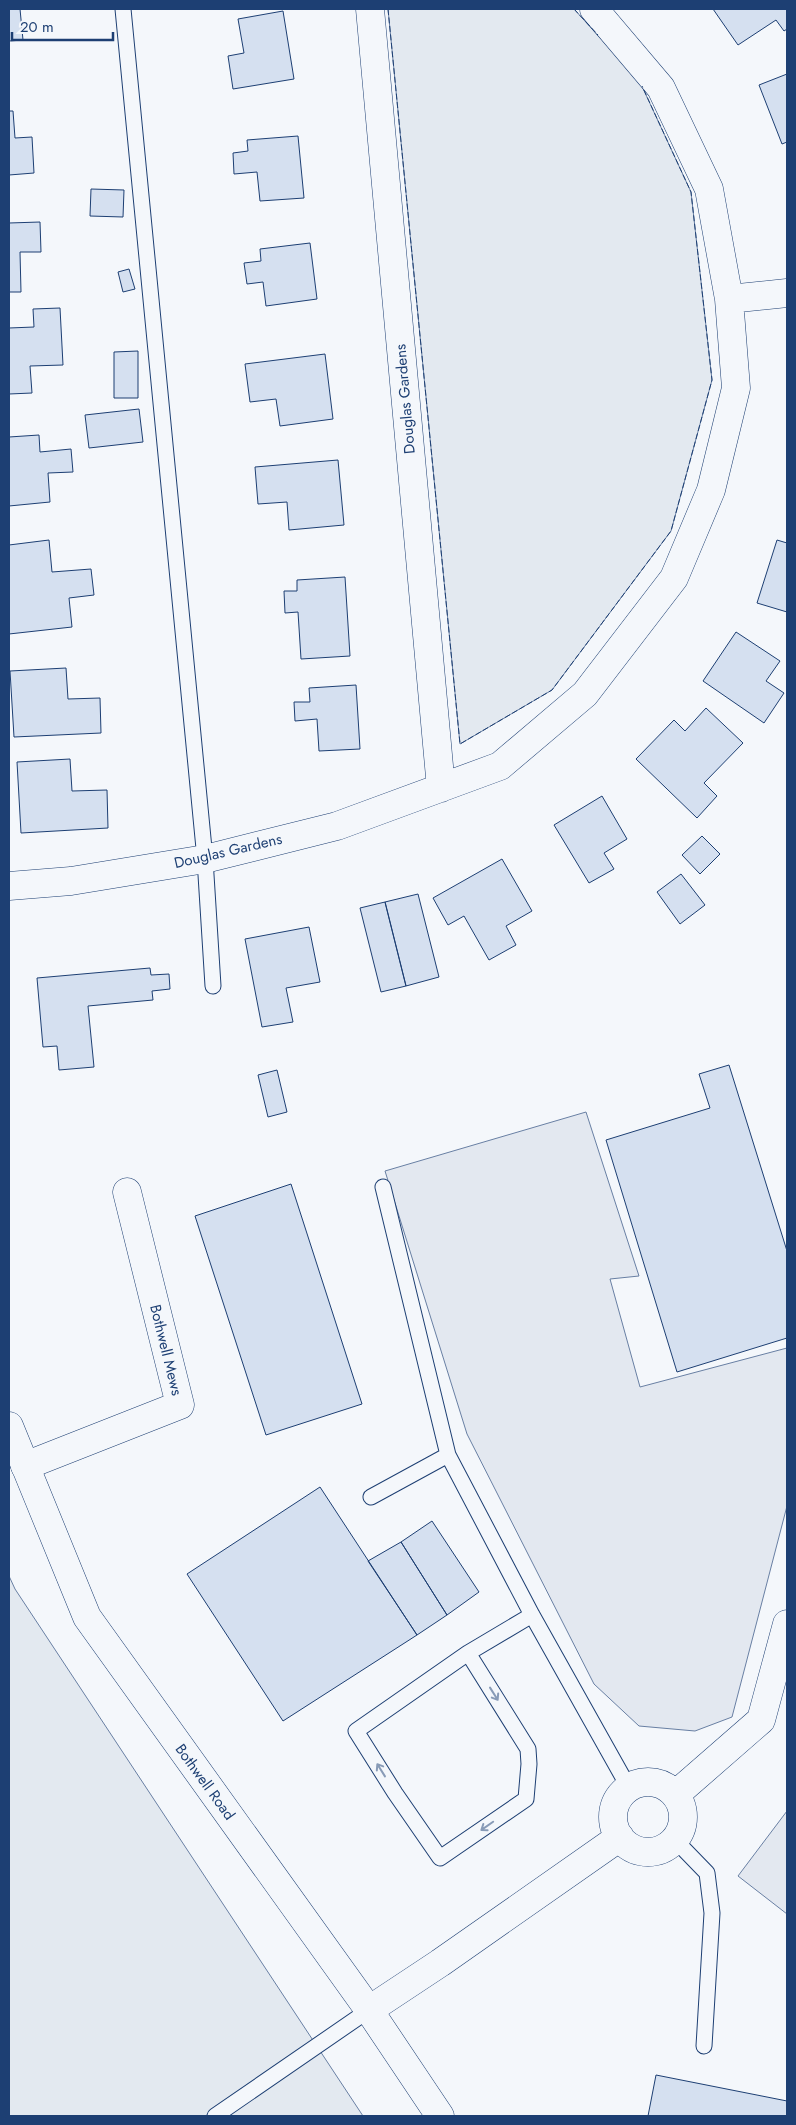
<svg xmlns="http://www.w3.org/2000/svg" width="796" height="2125" font-family="Jost,sans-serif">
  <rect width="100%" height="100%" fill="#f4f7fb"/>
  <path fill="#e3e9f0" stroke="#687fa3" d="M388,9H574L640,82L691,192L712,380L671,531L552,690L460,744Z
    M9,1576L15,1589L363,2116H9Z"/>
  <path fill="#e3e8f0" stroke="#687fa3" d="M586,1112L639,1276L610,1279L640,1387L787,1348V1506L732,1717L695,1731L639,1726L594,1684L467,1434L385,1171Z
    M787,1811V1914L738,1876Z"/>
  <path fill="#d5e0f0" stroke="#1d3f73" d="M9,9H20L23,40L9,41Z
    M713,9H787V29L784,31L776,20L738,45Z
    M283,11L294,79L233,89L228,56L244,53L238,19Z
    M787,74V142L782,144L759,85Z
    M9,111H13L15,138L32,137L34,173L9,175Z
    M298,136L304,198L260,201L257,172L234,174L233,153L248,151L247,140Z
    M91,189L124,190L123,217L90,216Z
    M40,222L41,252H20L21,292H9V223Z
    M310,243L317,299L266,306L263,282L247,284L244,263L261,261L260,249Z
    M129,269L135,289L123,292L118,272Z
    M60,308L63,365L30,366L32,393L9,394V328L34,327L33,309Z
    M138,351V398H114V352Z
    M325,354L333,419L280,426L276,399L250,402L245,364Z
    M139,409L143,442L89,448L85,415Z
    M39,435L40,452L71,449L73,472L48,473L50,502L9,506V437Z
    M338,460L344,525L289,530L287,502L258,504L255,467Z
    M49,540L52,572L91,569L94,595L69,598L72,627L9,634V545Z
    M777,540L787,543V612L757,603Z
    M345,577L350,656L301,659L298,612L285,613L284,591H297V580Z
    M736,632L780,661L766,681L784,693L764,723L703,681Z
    M66,668L68,699L100,698L101,733L14,737L10,671Z
    M356,685L360,749L319,751L317,719L295,721L294,702H310L309,688Z
    M706,708L743,743L704,783L717,796L697,818L636,759L674,720L685,731Z
    M70,759L72,791L107,790L108,828L21,833L17,762Z
    M602,796L627,839L604,853L614,869L589,883L554,825Z
    M702,836L720,854L700,874L682,855Z
    M502,859L532,911L506,926L516,945L489,960L464,916L448,925L433,898Z
    M681,874L705,905L680,924L657,892Z
    M418,894L439,977L406,986L385,902Z
    M385,902L406,986L381,992L360,908Z
    M309,927L320,982L286,988L293,1022L262,1027L245,939Z
    M150,968L151,975L169,974L170,989L152,991L153,1000L88,1006L94,1067L59,1070L57,1046L43,1047L37,978Z
    M729,1065L787,1251V1338L677,1372L606,1140L710,1108L699,1074Z
    M277,1070L287,1112L268,1117L258,1075Z
    M291,1184L362,1404L266,1435L195,1216Z
    M320,1487L417,1635L283,1721L187,1574Z
    M432,1521L479,1592L447,1615L401,1542Z
    M401,1542L447,1615L417,1635L368,1561Z
    M656,2075L787,2101V2116H648Z"/>
  <g fill="none" stroke-linecap="round" stroke-linejoin="round">
    <g stroke="#1d3f73" stroke-width="17">
      <path id="service" d="M123,9L205,859L213,986
        M383,1187L448,1455L532,1615L629,1788
        M371,1497L448,1455
        M468,1653L528,1749L529,1764L526,1799L440,1858L395,1793L356,1731L468,1653L532,1615
        M675,1840L707,1873L712,1913L704,2046
        M215,2116L369,2010"/>
    </g>
    <g stroke="#1d3f73" stroke-width="29">
      <path id="minor" d="M370,9L441,788
        M729,299L787,293
        M9,886L71,881L205,859L337,826L500,766L585,694L674,578L711,490L736,388L729,299L709,189L661,88L594,9
        M25,1466L180,1405L127,1192
        M613 1817a35 35 0 1 1 70 0a35 35 0 1 1-70 0Z
        M675,1795L761,1720L787,1624
        M369,2010L440,1963L620,1837"/>
    </g>
    <g stroke="#1d3f73" stroke-width="29">
      <path id="secondary" d="M9,1426L87,1617L369,2010L440,2116"/>
    </g>
    <use href="#service" stroke="#f4f7fb" stroke-width="15"/>
    <use href="#minor" stroke="#f4f7fb" stroke-width="28"/>
    <use href="#secondary" stroke="#f4f7fb" stroke-width="28"/>
    <path stroke="#1d3f73" stroke-width="1" stroke-dasharray="6 2.5" stroke-linecap="butt" d="M388,9L460,744L552,690L671,531L712,380L691,192L642,86
      M574,9L598,35"/>
  </g>
  <defs><path id="oneway-shaft" d="M-6 0H5M1.5-3L5.5 0L1.5 3" fill="none" stroke-width="1.6" stroke-linecap="round" stroke-linejoin="round" transform="scale(1.25)"/></defs>
  <g stroke="#889bb7">
    <use href="#oneway-shaft" transform="translate(494 1694) rotate(58)"/>
    <use href="#oneway-shaft" transform="translate(381 1770) rotate(-122)"/>
    <use href="#oneway-shaft" transform="translate(487 1826) rotate(145)"/>
  </g>
  <g text-anchor="middle" dominant-baseline="central" stroke-width="4" stroke-linejoin="round" paint-order="stroke">
    <g font-size="15" fill="#1d3f73" stroke="#f4f7fb">
      <text transform="translate(405 399) rotate(-95)">Douglas Gardens</text>
      <text transform="translate(228 851) rotate(-13)">Douglas Gardens</text>
      <text transform="translate(166 1350) rotate(76)">Bothwell Mews</text>
      <text transform="translate(205 1782) rotate(54)">Bothwell Road</text>
    </g>
  </g>
  <rect width="796" height="2125" fill="none" stroke="#1d3f73" stroke-width="20"/>
  <path d="M12 32v8h101v-8" fill="none" stroke="#1d3f73" stroke-width="2.5"/>
  <text x="20" y="32" font-size="15" fill="#1d3f73" stroke="#f4f7fb" stroke-width="4" paint-order="stroke">20 m</text>
</svg>
